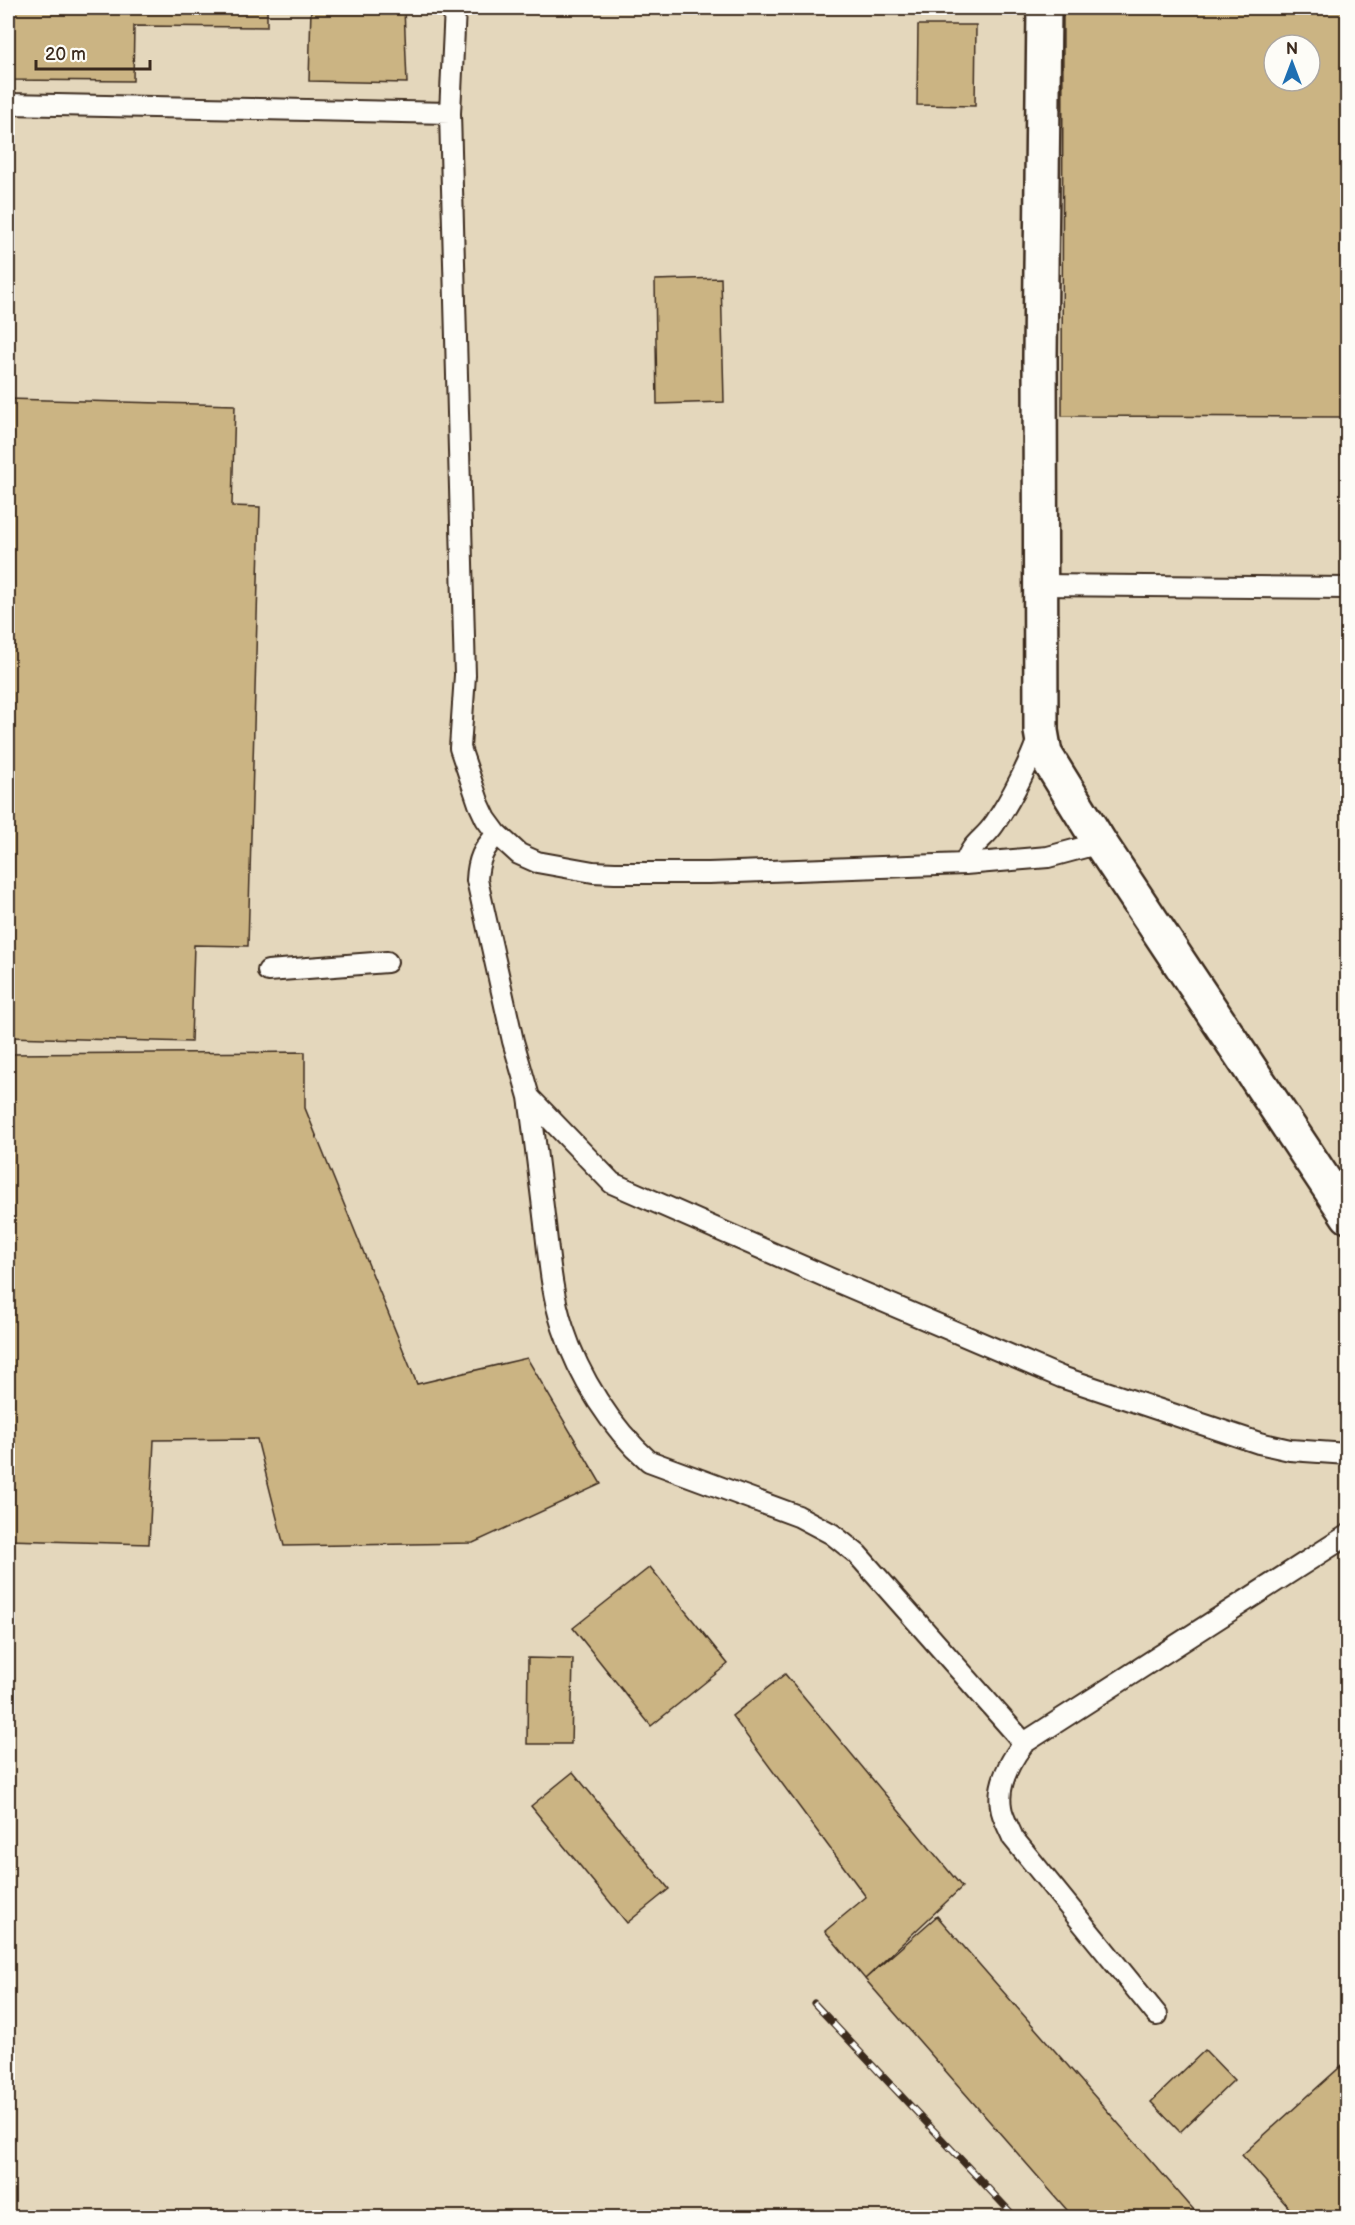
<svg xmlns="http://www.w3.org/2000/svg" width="1355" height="2225" font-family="'Balsamiq Sans',sans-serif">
  <rect width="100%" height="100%" fill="#eee6d4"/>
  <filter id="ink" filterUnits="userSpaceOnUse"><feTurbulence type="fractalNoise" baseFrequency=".0167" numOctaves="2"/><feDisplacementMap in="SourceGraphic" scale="12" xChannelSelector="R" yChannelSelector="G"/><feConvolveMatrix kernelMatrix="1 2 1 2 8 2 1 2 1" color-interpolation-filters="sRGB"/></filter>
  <g filter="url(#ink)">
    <path fill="#e4d7bc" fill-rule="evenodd" d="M8,8H1347V2217L8,2218ZM1274,45H1310V81H1274Z"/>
    <path fill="#cbb483" stroke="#3b2a1e" stroke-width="1.5" fill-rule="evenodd" d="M8,8H267V27L134,26L133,81L8,80Z
      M311,8H404L407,83L309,81Z
      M1063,8H1348V417L1062,416ZM1274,45H1310V81H1274Z
      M918,25H976L975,106L917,105Z
      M721,278L724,402L657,404L655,280Z
      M8,399L235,405L232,506L260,507L248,946L194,945L191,1042L8,1037Z
      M305,1052V1108L417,1384L527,1358L601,1484L473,1543L284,1546L257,1439L154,1440L149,1544L8,1540V1054Z
      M650,1567L728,1664L651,1726L573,1628Z
      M528,1658L573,1659L571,1744H527Z
      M785,1674L962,1887L865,1979L825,1931L866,1897L732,1716Z
      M573,1772L669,1889L627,1923L531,1806Z
      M937,1916L1201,2218H1074L865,1979Z
      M1205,2050L1234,2080L1180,2132L1151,2102Z
      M1348,2060V2218H1298L1242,2155Z"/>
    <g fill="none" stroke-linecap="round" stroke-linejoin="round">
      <g stroke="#3b2a1e" stroke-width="24">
        <path id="service" d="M455,8L450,113L465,675L460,748L479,804L486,819L497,834L519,854L537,862L593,872L615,873H709L965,864L1048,857L1100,843
          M8,104L450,113
          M1039,585L1348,588
          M497,834C483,849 478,860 477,880L513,1041L529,1097L612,1183L838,1282L1061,1377L1259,1443L1290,1450L1348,1454
          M965,864C971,843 984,840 995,823C1012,798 1029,764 1039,736
          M268,971L387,962
          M529,1097C535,1139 540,1182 545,1224C549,1259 552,1295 563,1328C579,1377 611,1428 649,1461L798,1516L832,1534L857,1554L1024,1743
          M1157,2015L1013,1838C1009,1828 1002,1817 1001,1807C997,1783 1010,1761 1024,1743L1348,1535"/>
      </g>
      <g stroke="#3b2a1e" stroke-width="38">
        <path id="minor" d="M1044,8L1040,356L1041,731L1045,754L1100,843L1348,1216"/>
      </g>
      <use href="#service" stroke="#fdfcf7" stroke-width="20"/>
      <use href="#minor" stroke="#fdfcf7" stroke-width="33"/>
      <g stroke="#3b2a1e" stroke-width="7">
        <path id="rail" d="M814,2003L1016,2218"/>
      </g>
      <use href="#rail" stroke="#fdfcf7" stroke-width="4.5" stroke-dasharray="14" stroke-linecap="butt"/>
    </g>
  </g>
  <rect width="1355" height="2225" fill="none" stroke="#fdfcf7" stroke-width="30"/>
  <rect x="15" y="15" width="1325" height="2195" fill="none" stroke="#3b2a1e" stroke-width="2" filter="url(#ink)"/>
  <g transform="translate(1292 63)"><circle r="28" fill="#fdfcf7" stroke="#afa8a0" stroke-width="1.5"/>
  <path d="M0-4.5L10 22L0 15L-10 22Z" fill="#1f6fb2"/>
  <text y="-9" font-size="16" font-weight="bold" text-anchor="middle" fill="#3b2a1e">N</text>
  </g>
  <path d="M36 60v9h114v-9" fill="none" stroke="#3b2a1e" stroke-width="3"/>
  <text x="45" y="60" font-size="18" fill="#3b2a1e" stroke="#fdfcf7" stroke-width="4.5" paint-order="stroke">20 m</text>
</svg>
